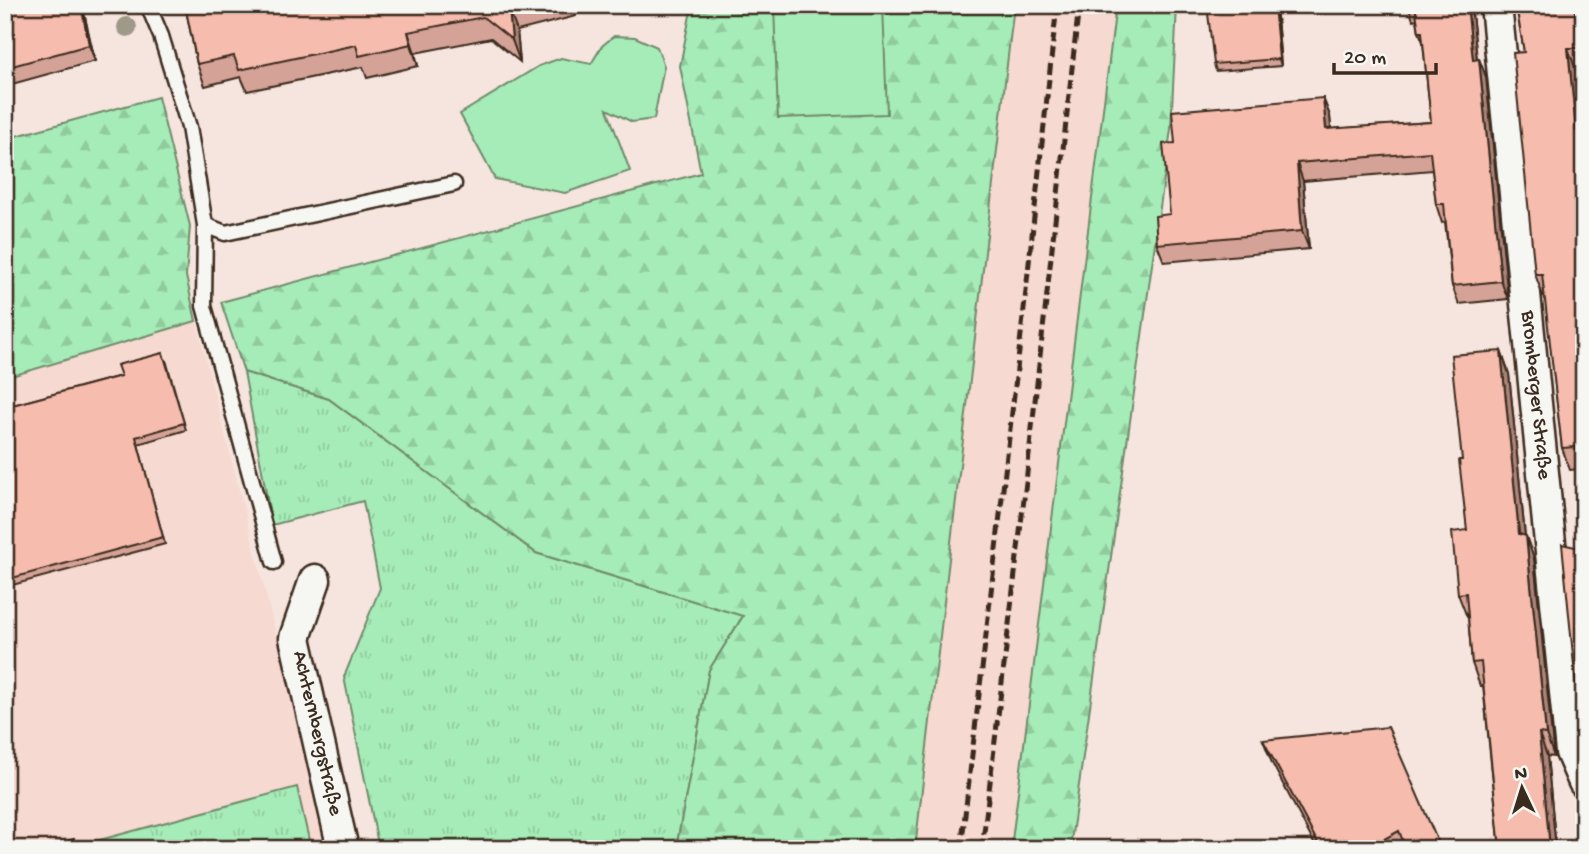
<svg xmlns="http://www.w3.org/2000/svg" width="1589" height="854" font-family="'Gochi Hand',sans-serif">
  <defs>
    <pattern id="grass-tufts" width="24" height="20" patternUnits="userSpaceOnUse" patternTransform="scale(1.75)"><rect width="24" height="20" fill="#a6ecb8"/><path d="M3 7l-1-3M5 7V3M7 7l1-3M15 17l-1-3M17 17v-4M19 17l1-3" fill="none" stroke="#90cb9e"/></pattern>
    <pattern id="forest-firs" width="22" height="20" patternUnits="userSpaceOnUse" patternTransform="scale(1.75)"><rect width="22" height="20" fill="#a6ecb8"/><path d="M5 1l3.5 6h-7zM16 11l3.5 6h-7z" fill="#90cb9e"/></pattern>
  </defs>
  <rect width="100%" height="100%" fill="#f6e5de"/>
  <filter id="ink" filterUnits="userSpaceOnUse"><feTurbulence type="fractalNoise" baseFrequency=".0143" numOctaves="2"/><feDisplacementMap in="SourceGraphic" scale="14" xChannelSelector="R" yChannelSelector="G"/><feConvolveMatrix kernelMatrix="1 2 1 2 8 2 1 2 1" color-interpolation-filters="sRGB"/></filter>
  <g filter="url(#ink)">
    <path fill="#f6d9d0" d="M1014,5H1116L1011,849H915Z
      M196,321L331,849H5V378Z"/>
    <path fill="url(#grass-tufts)" stroke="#708b6b" stroke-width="2" d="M244,372L329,399L536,553L743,616L709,670L676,849H379L344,677L380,588L363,501L272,525Z
      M297,787L311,849H82L81,845Z"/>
    <path fill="url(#forest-firs)" stroke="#708b6b" stroke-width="2" d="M692,5H1014L915,849H676L709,670L743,616L536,553L329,399L244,372L221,302L701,173L680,66Z
      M1116,5H1177L1171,129L1070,849H1011Z
      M158,97L190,226L186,276L196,321L5,378V139Z"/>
    <path fill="#a6ecb8" stroke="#708b6b" stroke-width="2" d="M774,5H883L887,114L778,118Z
      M614,36L635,37L657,47L664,66L654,119L632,122L607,109L630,171L565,193L495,179L460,114L539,66L561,58L591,64L602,46Z"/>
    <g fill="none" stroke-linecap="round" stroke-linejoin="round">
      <g stroke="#3b2a1e" stroke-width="19">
        <path id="service" d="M148,5L161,36L189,127L205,225L225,233L454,184
          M205,225L204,306L274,562"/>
      </g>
      <g stroke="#3b2a1e" stroke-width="35">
        <g id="minor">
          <path id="s1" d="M1496,5L1571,752L1584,782"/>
          <path id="s2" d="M315,580L295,638L343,849"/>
        </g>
      </g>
      <use href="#service" stroke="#f6f6f2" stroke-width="14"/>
      <use href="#minor" stroke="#f6f6f2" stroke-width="30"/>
      <path stroke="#3b2a1e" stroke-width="5" stroke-dasharray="10 5" stroke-linecap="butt" d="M961,849L1024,309L1057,5
        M982,849L1026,482L1079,5"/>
    </g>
    <circle fill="#9e9989" cx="127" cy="27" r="10"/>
    <path fill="#d4a296" stroke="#3b2a1e" stroke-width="2" d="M18,5H82L95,61L5,86V8Z
      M185,5H576H575L576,16L517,31L520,62L491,38L415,53L418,66L367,78L363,67L247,91L241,77L205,86L197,64Z
      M1276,5L1281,66L1216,71L1214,64Z
      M1408,5H1471L1477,59H1479L1486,77L1508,299L1459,304L1452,286L1445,222L1442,223L1436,204L1432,170L1303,181L1309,249L1164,262L1157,244L1170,214L1175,143L1323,98L1330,116L1331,129L1431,122L1423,42L1419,32L1417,19L1413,20Z
      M1516,5H1580L1584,39V70H1576L1583,142L1579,469L1570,470L1562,448L1545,296H1543L1535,274L1524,52Z
      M1501,351L1509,374L1525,536L1534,559L1554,757L1547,756L1556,849H1500L1483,686H1480L1472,663L1468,617H1467L1458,594L1467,530L1462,460Z
      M166,360L186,430L138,444L165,544L5,587V407L121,376Z
      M1263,740L1441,849H1317L1272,763Z"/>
    <path fill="#ac847a" stroke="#3b2a1e" stroke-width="2" d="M81,5H82L83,8L95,61L89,45Z
      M572,5H575L576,16Z
      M1274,5H1276L1281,66L1279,59Z
      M1467,5H1471L1479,78L1473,60Z
      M1574,5H1580L1584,39V59L1580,48Z
      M509,10L517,31L520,62L512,40Z
      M408,32L415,53L418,66L411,44Z
      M1568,48L1576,70L1584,144V185L1576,131Z
      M1479,59L1486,77L1508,299L1501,281Z
      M1323,98L1330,116L1333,147L1326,129Z
      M1297,163L1303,181L1309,249L1302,231Z
      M1501,351L1509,374L1527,557L1519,534Z
      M1526,536L1534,559L1554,757L1546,734Z
      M1539,733L1547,756L1556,849H1550Z"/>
    <path fill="#f6bcae" stroke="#3b2a1e" stroke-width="2" d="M18,5H81L89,45L5,68V8Z
      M185,5H527L509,10L512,40L483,17L408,32L411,44L359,56L356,45L239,70L234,56L197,64Z
      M1207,5H1274L1279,59L1214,64Z
      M1415,5H1467L1473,60L1479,59L1501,281L1452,286L1444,204H1436L1430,152L1297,163L1302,231L1157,244L1155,216L1170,214L1163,144L1175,143L1172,111L1323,98L1326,129L1431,122L1422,32H1419Z
      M1516,5H1574L1580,48H1568L1576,131H1579L1584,185V510L1576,447L1562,448L1542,274H1535L1513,53L1524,52Z
      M1501,351L1519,534L1526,536L1546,734L1539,733L1550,849H1500L1481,662L1472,663L1466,593L1458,594L1452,532L1467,530L1459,460H1462L1451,355Z
      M163,353L184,423L136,437L163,537L5,580V407L121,376L117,365Z
      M1562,544L1584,549V734L1580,726Z
      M1388,727L1441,849H1406L1399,831L1366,849H1321L1263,740Z
      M74,839L76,849H38Z"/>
  </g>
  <g text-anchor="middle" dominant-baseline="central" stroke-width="5" stroke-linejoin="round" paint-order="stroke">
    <g font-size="21" fill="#3b2a1e" stroke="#f6f6f2">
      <text stroke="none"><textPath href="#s1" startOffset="392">Bromberger Straße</textPath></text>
      <text stroke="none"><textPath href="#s2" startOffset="159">Achternbergstraße</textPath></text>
    </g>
  </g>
  <rect width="1589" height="854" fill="none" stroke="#f6f6f2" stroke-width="28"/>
  <rect x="14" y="14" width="1561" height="826" fill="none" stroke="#3b2a1e" stroke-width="2.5" filter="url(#ink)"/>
  <g transform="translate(1522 788) rotate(356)" stroke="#f6f6f2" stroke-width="5" paint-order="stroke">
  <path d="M0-5L12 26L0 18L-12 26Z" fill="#3b2a1e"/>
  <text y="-10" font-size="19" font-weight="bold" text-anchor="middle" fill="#3b2a1e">N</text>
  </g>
  <path d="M1334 63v10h102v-10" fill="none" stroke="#3b2a1e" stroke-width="3.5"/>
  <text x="1344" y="63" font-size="21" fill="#3b2a1e" stroke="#f6f6f2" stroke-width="5" paint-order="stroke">20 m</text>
</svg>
